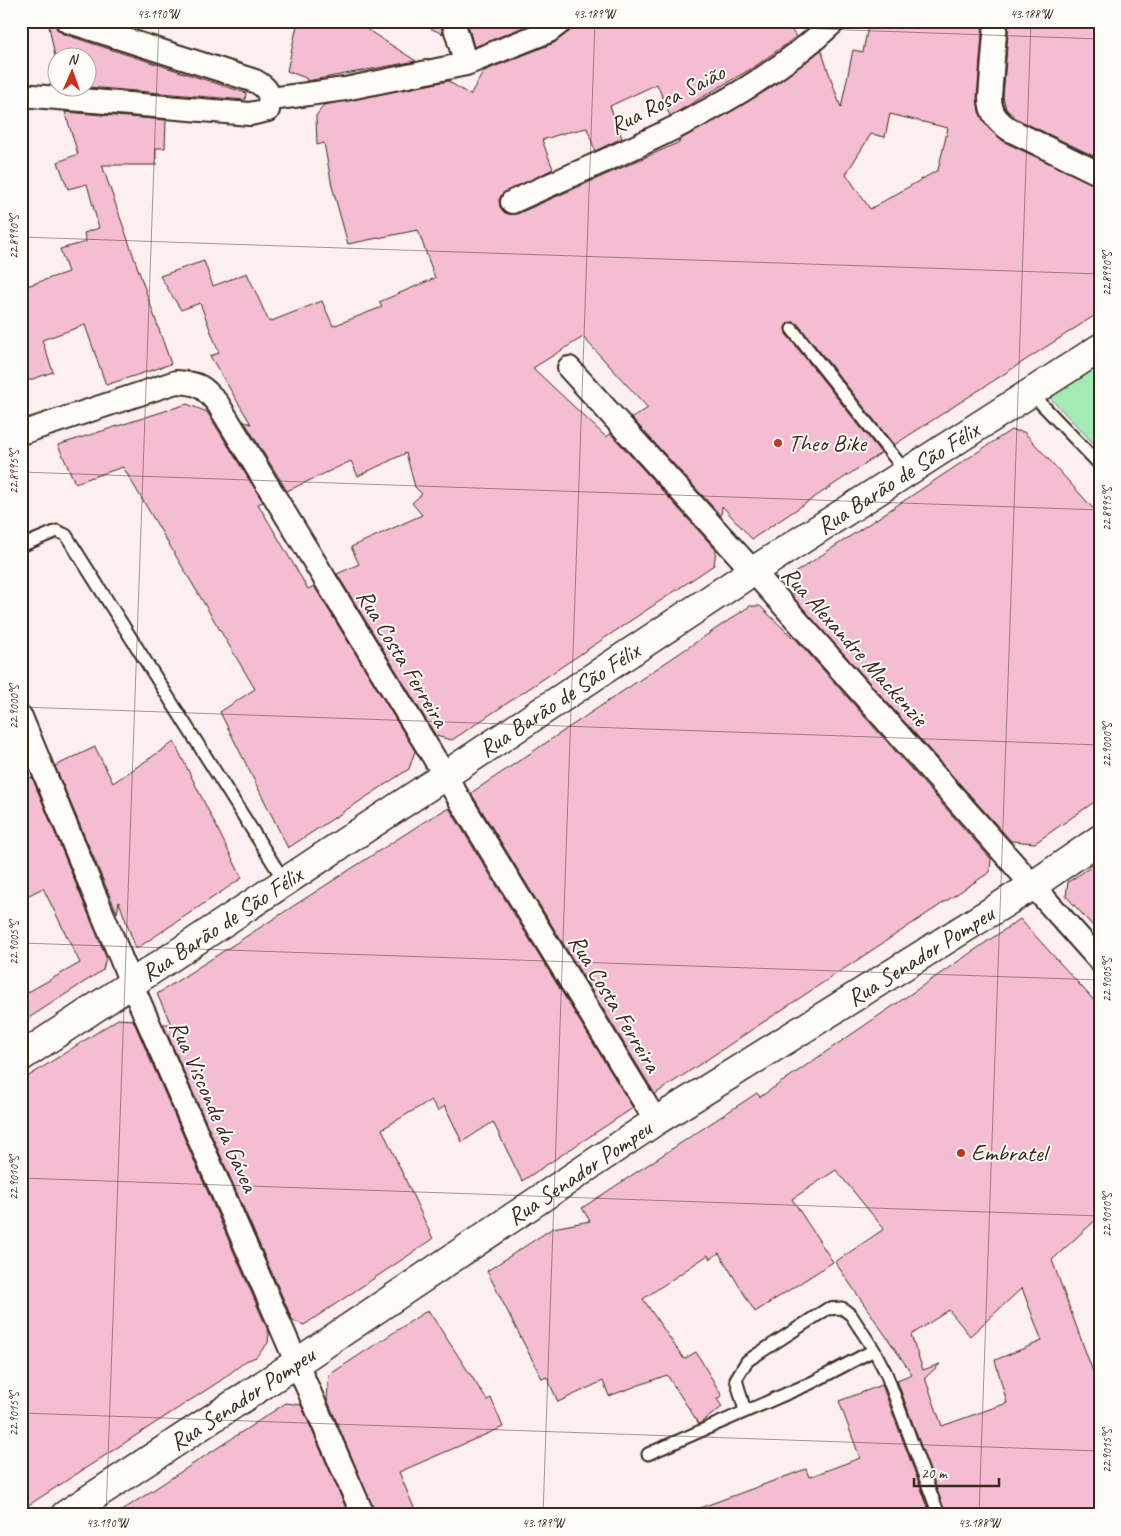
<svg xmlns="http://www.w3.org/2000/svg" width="1121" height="1536" font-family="Caveat,sans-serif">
  <rect width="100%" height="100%" fill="#fbefef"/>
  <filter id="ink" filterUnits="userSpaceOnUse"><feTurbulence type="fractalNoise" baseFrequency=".02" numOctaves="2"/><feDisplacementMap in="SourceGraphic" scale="10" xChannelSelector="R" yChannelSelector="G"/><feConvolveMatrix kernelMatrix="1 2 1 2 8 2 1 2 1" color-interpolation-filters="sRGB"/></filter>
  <g filter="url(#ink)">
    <path fill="#a4eab6" stroke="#708a6a" d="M1100,363V450L1050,398Z"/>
    <path fill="#f5bdd1" stroke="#3b2a1e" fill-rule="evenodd" d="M48,21H54L57,29L63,34L246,93L245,100L88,87V58H58V72Z
      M298,21H354L416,61L307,81L306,78L287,71Z
      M414,21H440L443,34Z
      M467,21H538L474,47Z
      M575,21H786L796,37L754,67L670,116L657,84L610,106L622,138L595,151L587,128L564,133L542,140L553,169L502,194L499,200L500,207L505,213L517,214L680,142L679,140L769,89L821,50L841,108L853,50L863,52L869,21H983L977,98L979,112L985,124L1004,142L1100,187V312L894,445L798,324L794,322L788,323L785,327L786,334L881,453L752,539L722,506L721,516L632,418L648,408L583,337L533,368L606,437L611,434L716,550L714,565L452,740L436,736L337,574L359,564L351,547L422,515L412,503L422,494L415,487L406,453L358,476L351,461L287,491L244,421L251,424L210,356L219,353L200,303L181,310L160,276L204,261L213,286L247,273L269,322L322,301L333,326L382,307L379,302L435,278L418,230L348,244L332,186L324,143L317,145L316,116L324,105L448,81L470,95L484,71L554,43L570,31ZM890,114L948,128L938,170L870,209L846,174L871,134L885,137Z
      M1009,21H1100V159L1017,119L1006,109L1003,97Z
      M65,112L166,120L165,148H156V165H102L171,364L106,385L85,325L42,340L53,372L21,383V288L68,272L60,249L86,242L84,233L99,228L87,184L68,189L58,162L78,154Z
      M187,404L207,412L263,502L258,504L308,589L314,586L415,751L409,769L288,848L220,712L255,689L123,467L75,483L58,445Z
      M1011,430L1024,432L1100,516V798L1035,843L1011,841L793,597V574Z
      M750,606H760L793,638V636L991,859L990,872L655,1094L471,793Z
      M174,742L242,878L136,949L119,902L117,913L55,766L95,747L113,783Z
      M32,777L106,957L103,970L21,1023V996L80,963L43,888L21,899V782Z
      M449,808L633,1108L522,1181L493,1122L462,1142L445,1106L438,1111L431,1100L382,1129L433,1239L304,1325L293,1321L163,1024H171L157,994L430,818Z
      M1100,861V934L1066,896L1068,882Z
      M1020,919L1100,1007V1216L1052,1260L1100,1391V1515H946L897,1380L912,1374L835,1262L884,1229L836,1170L792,1199L833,1262L755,1312L719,1253L710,1259L708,1255L643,1299L684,1359L696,1352L722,1396L717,1399L722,1407L699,1424L667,1375L609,1396L603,1381L558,1402L547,1377L542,1379L487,1271L553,1228L590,1221L582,1208L757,1093L760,1097ZM1022,1288L1042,1341L995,1360L1007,1403L942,1426L925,1378L940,1364L923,1370L911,1335L949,1310L970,1336Z
      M118,1019L133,1020L269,1333L268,1343L256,1357L246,1361L220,1381L21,1510V1081Z
      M428,1310L487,1400L491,1398L503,1427L399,1472L417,1515H376L327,1399L329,1375Z
      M882,1385L931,1515H689V1512L806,1469L809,1477L860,1458L839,1401Z
      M286,1403L301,1405L349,1515H115Z"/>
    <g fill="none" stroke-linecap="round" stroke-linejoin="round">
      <g stroke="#3b2a1e" stroke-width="15">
        <path id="lane" d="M792,329L906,472
          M1031,393L1100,465
          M21,546L57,531L66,535L285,882
          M745,1411L736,1379L747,1361L827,1309L842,1308L851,1315L874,1350
          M648,1454L811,1383L874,1350L886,1373L939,1515"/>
      </g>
      <g stroke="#3b2a1e" stroke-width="26">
        <path id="street" d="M453,21L466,64
          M996,21L990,97C990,113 997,121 1010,130L1100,174
          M21,95L250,114L268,110C272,95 268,88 255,81L67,21
          M271,99L345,89L466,64L549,31L562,21
          M512,202C623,151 744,107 835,21
          M569,368L753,571L1100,961
          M21,433L176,382C200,383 204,387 218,404L656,1121
          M21,717L132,985L363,1515"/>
      </g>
      <g stroke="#3b2a1e" stroke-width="31">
        <g id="secondary">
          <path id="s1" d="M21,1057L753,571L1100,348"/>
          <path id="s2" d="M65,1515L298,1362L656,1121L1032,886L1100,839"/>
        </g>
      </g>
      <use href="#lane" stroke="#fdfcf7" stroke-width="11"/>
      <use href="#street" stroke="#fdfcf7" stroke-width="22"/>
      <use href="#secondary" stroke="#fdfcf7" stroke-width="28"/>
    </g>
  </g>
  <path fill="none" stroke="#3b2a1e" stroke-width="1" stroke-opacity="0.45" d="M597,21L1100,39M21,237L1100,274M21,472L1100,510M21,707L1100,745M21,943L1100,980M21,1178L1100,1216M21,1413L1100,1451M106,1515L159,21M543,1515L595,21M979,1515L1031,21"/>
  <g fill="#c8321e" stroke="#fdfcf7" stroke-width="2">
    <circle cx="778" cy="443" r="5"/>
    <circle cx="961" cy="1153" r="5"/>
  </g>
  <g text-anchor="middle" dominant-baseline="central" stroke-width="4" stroke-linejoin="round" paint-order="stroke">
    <g font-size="24" fill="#3b2a1e" stroke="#fdfcf7">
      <text transform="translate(667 99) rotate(-27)">Rua Rosa Saião</text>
      <text stroke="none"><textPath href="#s1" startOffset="1051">Rua Barão de São Félix</textPath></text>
      <text transform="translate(855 646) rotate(48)">Rua Alexandre Mackenzie</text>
      <text transform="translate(403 658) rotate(59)">Rua Costa Ferreira</text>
      <text stroke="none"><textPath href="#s1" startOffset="646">Rua Barão de São Félix</textPath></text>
      <text stroke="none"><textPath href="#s1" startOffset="241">Rua Barão de São Félix</textPath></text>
      <text stroke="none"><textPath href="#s2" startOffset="1022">Rua Senador Pompeu</textPath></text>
      <text transform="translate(615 1003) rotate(59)">Rua Costa Ferreira</text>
      <text transform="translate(214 1106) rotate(66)">Rua Visconde da Gávea</text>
      <text stroke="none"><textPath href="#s2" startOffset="618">Rua Senador Pompeu</textPath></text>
      <text stroke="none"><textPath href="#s2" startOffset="212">Rua Senador Pompeu</textPath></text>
    </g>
    <g font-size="24" fill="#3b2a1e" stroke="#fdfcf7" text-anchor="start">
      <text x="788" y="443">Theo Bike</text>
      <text x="971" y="1153">Embratel</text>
    </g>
  </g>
  <rect width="1121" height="1536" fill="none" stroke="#fdfcf7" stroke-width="55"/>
  <g transform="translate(72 72) rotate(2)"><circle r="24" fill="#fdfcf7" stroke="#afa8a0"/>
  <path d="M0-4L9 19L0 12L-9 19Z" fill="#c8321e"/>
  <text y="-8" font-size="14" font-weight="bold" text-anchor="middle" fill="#3b2a1e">N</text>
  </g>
  <path d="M914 1478v8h85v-8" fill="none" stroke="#3b2a1e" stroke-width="2.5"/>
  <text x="921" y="1478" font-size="15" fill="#3b2a1e" stroke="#fdfcf7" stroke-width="4" paint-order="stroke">20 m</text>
  <rect x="28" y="28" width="1066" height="1480" fill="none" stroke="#3b2a1e" stroke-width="2"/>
  <g font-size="12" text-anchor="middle" fill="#3b2a1e">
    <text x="158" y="18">43.190°W</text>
    <text x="594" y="18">43.189°W</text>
    <text x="1031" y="18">43.188°W</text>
    <text transform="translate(14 237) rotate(-90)" y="4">22.8990°S</text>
    <text transform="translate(1107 274) rotate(-90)" y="4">22.8990°S</text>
    <text transform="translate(14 472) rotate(-90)" y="4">22.8995°S</text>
    <text transform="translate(1107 509) rotate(-90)" y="4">22.8995°S</text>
    <text transform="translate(14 707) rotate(-90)" y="4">22.9000°S</text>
    <text transform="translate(1107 745) rotate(-90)" y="4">22.9000°S</text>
    <text transform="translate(14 943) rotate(-90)" y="4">22.9005°S</text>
    <text transform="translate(1107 980) rotate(-90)" y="4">22.9005°S</text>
    <text transform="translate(14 1178) rotate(-90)" y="4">22.9010°S</text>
    <text transform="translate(1107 1215) rotate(-90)" y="4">22.9010°S</text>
    <text transform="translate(14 1414) rotate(-90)" y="4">22.9015°S</text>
    <text transform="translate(1107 1451) rotate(-90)" y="4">22.9015°S</text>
    <text x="107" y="1527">43.190°W</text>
    <text x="543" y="1527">43.189°W</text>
    <text x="979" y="1527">43.188°W</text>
  </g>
</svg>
